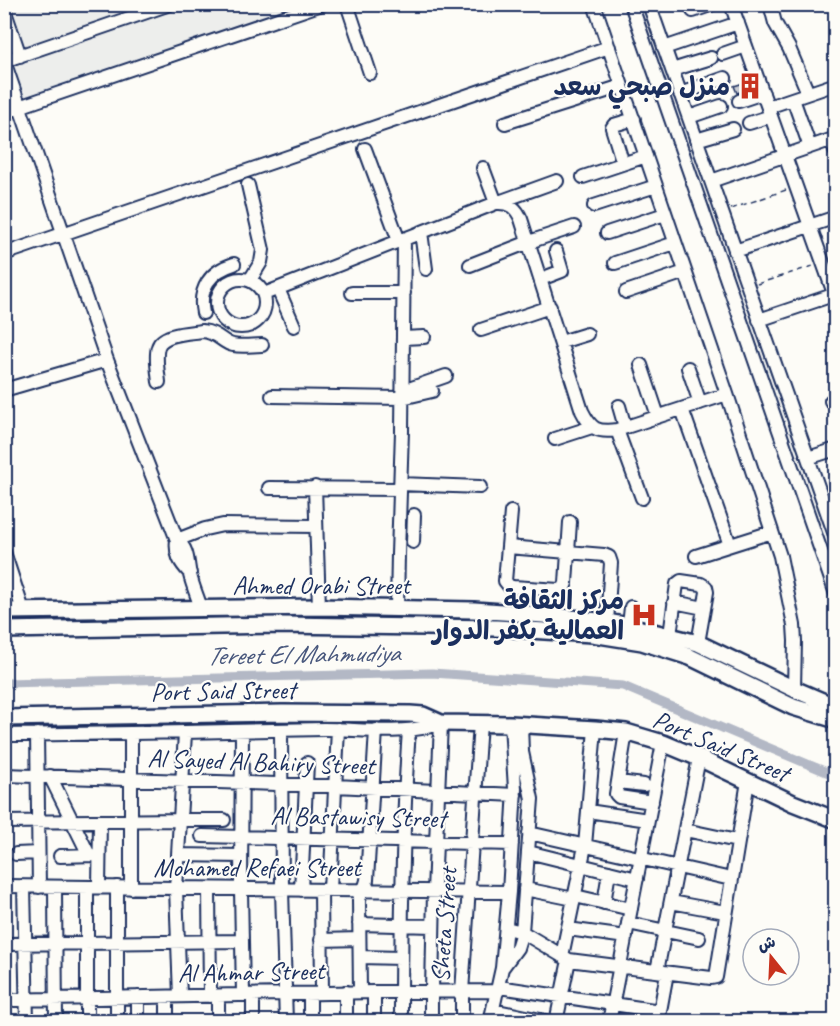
<svg xmlns="http://www.w3.org/2000/svg" width="840" height="1026" font-family="Caveat,'Playpen Sans Arabic',sans-serif">
  <rect width="100%" height="100%" fill="#fdfcf7"/>
  <filter id="ink" filterUnits="userSpaceOnUse"><feTurbulence type="fractalNoise" baseFrequency=".0167" numOctaves="2"/><feDisplacementMap in="SourceGraphic" scale="12" xChannelSelector="R" yChannelSelector="G"/><feConvolveMatrix kernelMatrix="1 2 1 2 8 2 1 2 1" color-interpolation-filters="sRGB"/></filter>
  <g filter="url(#ink)">
    <path fill="#edeeec" d="M5,4L297,5L5,105Z"/>
    <g fill="none" stroke-linecap="round" stroke-linejoin="round">
      <path stroke="#b3b8c5" stroke-width="9" d="M4,683L432,673L623,686L836,776"/>
    </g>
    <path fill="#c9ccd3" stroke="#1b2f5e" stroke-width="1.5" d="M750,81L752,88L737,93L734,86Z"/>
    <g fill="none" stroke-linecap="round" stroke-linejoin="round">
      <g stroke="#1b2f5e" stroke-width="16">
        <path id="minor" d="M347,4L370,73
          M594,4L727,394L780,556L794,625L795,641L794,689
          M631,4L836,594
          M649,4L836,538
          M731,4L836,299
          M770,4L775,23L789,48L808,93
          M4,9L20,56
          M693,11L713,4
          M664,48L738,23
          M723,54L746,46
          M4,61L107,360L177,540C189,550 187,562 190,575C193,587 198,598 201,608
          M4,61L170,4
          M672,70L711,58
          M680,94L725,78
          M793,99L810,147
          M739,101L763,93
          M768,107L836,84
          M4,112L322,4
          M689,117L721,106
          M505,123L622,86
          M749,123L771,116
          M696,140L733,129
          M831,140L836,153
          M365,149L399,241
          M621,157L612,128L614,125L634,119
          M483,168L496,203L557,181
          M583,177L646,156
          M711,181L836,138
          M248,185L263,250L261,262L250,280
          M594,206L656,186
          M421,232L426,269
          M607,233L665,214
          M735,251L836,217
          M4,254L609,47
          M615,263L675,243
          M470,265L529,242L574,227
          M217 303a24 24 0 1 1 48 0a24 24 0 1 1-48 0Z
          M541,279L562,271L556,251
          M278,289L294,326
          M626,292L685,272
          M352,293H404
          M264,294L496,203C509,202 516,207 521,219L582,411C591,429 597,433 617,430L727,394
          M203,313C198,289 210,271 234,264
          M759,320L836,294
          M481,330L550,307
          M403,338L424,337
          M561,342L587,334
          M641,365L658,416
          M688,368L700,403
          M159,382C158,372 155,357 158,347C162,333 190,333 202,331C218,332 222,343 233,345C242,347 253,345 262,345
          M4,390L107,360
          M406,390L446,376
          M272,396L402,398L432,391
          M831,401L836,399
          M619,406L625,427
          M682,409L730,545
          M617,430L642,498
          M555,439L592,427
          M808,458L836,449
          M400,484L480,487
          M315,487L319,607
          M269,488L400,489
          M511,512L505,581L509,586L513,587L559,590L564,588L566,583L570,522
          M177,540L205,529L223,525L316,526
          M177,540C175,554 180,563 190,573
          M413,542L414,515
          M508,547L604,555L609,557L611,563L607,622
          M4,552L23,610
          M696,556L772,532
          M4,591L17,590
          M674,602L704,608
          M397,609L398,554L402,431L404,239
          M629,626L631,607
          M670,635L677,584L681,581L701,584L706,587L707,592L698,643
          M281,730L282,890L286,1022
          M242,731L241,890L243,995
          M626,732L616,794L619,797L652,802
          M37,734L39,887
          M4,735C111,733 217,732 324,729C362,729 404,736 441,723L434,891L432,992
          M4,775L336,786L515,795
          M50,776L89,855
          M618,782L644,785
          M588,811L648,820
          M4,822L180,820H224
          M685,830L737,841
          M529,833L731,879
          M202,836L512,844
          M528,852L637,879
          M16,854L38,853
          M178,855L241,856
          M60,856L95,855
          M4,886L509,892
          M24,887L27,1022
          M55,887L56,1022
          M87,887V1022
          M99,887L100,821
          M117,887V1022
          M131,888V733
          M209,889L210,996
          M525,889L574,899
          M301,890L307,763
          M321,890L322,993
          M330,890L338,729
          M575,896L631,909
          M671,902L725,912
          M604,903L609,872
          M628,923L699,938
          M359,924L433,926
          M506,928L522,932L569,960L711,978L716,977L748,781
          M568,929L626,937
          M321,940L359,939
          M4,944L242,941
          M562,956L585,846L595,729
          M360,957L401,958
          M503,967L517,948L522,932L532,799L522,752L521,724
          M657,971L699,758
          M499,987L660,1011
          M431,991V1022
          M360,992L359,900C360,892 366,888 367,880L376,730
          M310,994V1022
          M180,996L176,889L185,733
          M218,996V1022
          M138,997V1022
          M167,997V1022
          M4,1000L374,992L498,991
          M493,1010L550,1022
          M253,1022V995
          M346,1022V992
          M374,1022V992
          M401,1022C401,924 402,827 409,730
          M462,1022V992L480,723
          M490,1022L502,968L509,892L515,789L511,724
          M556,1022L569,960
          M609,1022L663,743
          M658,1022L667,973"/>
      </g>
      <g stroke="#1b2f5e" stroke-width="20">
        <path id="major" d="M4,611L319,607L474,610L544,615L607,622L629,626L698,643L794,689L836,707
          M4,630L281,625L496,628L592,634L642,642L690,657L793,707L836,720
          M4,718L282,713L410,714L423,715L441,723L511,724L595,729L626,732L663,743L699,758L793,803L836,820"/>
      </g>
      <path stroke="#1b2f5e" stroke-width="1.5" stroke-dasharray="6 4.5" stroke-linecap="butt" d="M731,209L786,190
        M757,284L813,266"/>
      <use href="#minor" stroke="#fdfcf7" stroke-width="12"/>
      <use href="#major" stroke="#fdfcf7" stroke-width="15"/>
    </g>
  </g>
  <defs>
    <g id="building-bare" transform="scale(2.07)"><path d="M-4-6H4V6H1V3H-1V6H-4ZM-2.5-4.3h1.7v1.8h-1.7ZM.8-4.3h1.7v1.8H.8ZM-2.5-1h1.7V.8h-1.7ZM.8-1h1.7V.8H.8Z" fill="#c8321e" stroke="#fdfcf7" stroke-width="2.5" paint-order="stroke"/></g>
    <g id="hospital-bare" transform="scale(2.07)"><path d="M-5-5h3v3.5h4V-5h3V5h-3V1.5h-4V5h-3Z" fill="#c8321e" stroke="#fdfcf7" stroke-width="2.5" paint-order="stroke"/></g>
  </defs>
  <g fill-rule="evenodd">
    <use href="#building-bare" x="750" y="86"/>
    <use href="#hospital-bare" x="644" y="615"/>
  </g>
  <g text-anchor="middle" dominant-baseline="central" stroke-width="4.5" stroke-linejoin="round" paint-order="stroke">
    <g font-size="26" font-weight="bold" fill="#1b2f5e" stroke="#fdfcf7" text-anchor="end">
      <text x="730" y="86">منزل صبحي سعد</text>
      <text x="624" y="600">مركز الثقافة<tspan x="624" dy="30">العمالية بكفر الدوار</tspan></text>
    </g>
    <g font-size="26" fill="#1b2f5e" stroke="#fdfcf7">
      <text x="321" y="585">Ahmed Orabi Street</text>
      <text transform="translate(223 691) rotate(-1)">Port Said Street</text>
      <text transform="translate(721 746) rotate(23)">Port Said Street</text>
      <text transform="translate(261 762) rotate(2)">Al Sayed Al Bahiry Street</text>
      <text transform="translate(358 817) rotate(1)">Al Bastawisy Street</text>
      <text x="257" y="867">Mohamed Refaei Street</text>
      <text transform="translate(444 925) rotate(-86)">Sheta Street</text>
      <text transform="translate(251 972) rotate(-1)">Al Ahmar Street</text>
    </g>
    <g font-size="27" font-style="italic" fill="#49587d" stroke="#fdfcf7">
      <text transform="translate(303 654) rotate(-1)">Tereet El Mahmudiya</text>
    </g>
  </g>
  <rect width="840" height="1026" fill="none" stroke="#fdfcf7" stroke-width="24"/>
  <rect x="12" y="12" width="816" height="1002" fill="none" stroke="#1b2f5e" stroke-width="2" filter="url(#ink)"/>
  <g transform="translate(771 957) rotate(342)"><circle r="28" fill="#fdfcf7" stroke="#a3aaba" stroke-width="1.5"/>
  <path d="M0-4.5L10 22L0 15L-10 22Z" fill="#c8321e"/>
  <text y="-9" font-size="16" font-weight="bold" text-anchor="middle" fill="#1b2f5e">ش</text>
  </g>
</svg>
